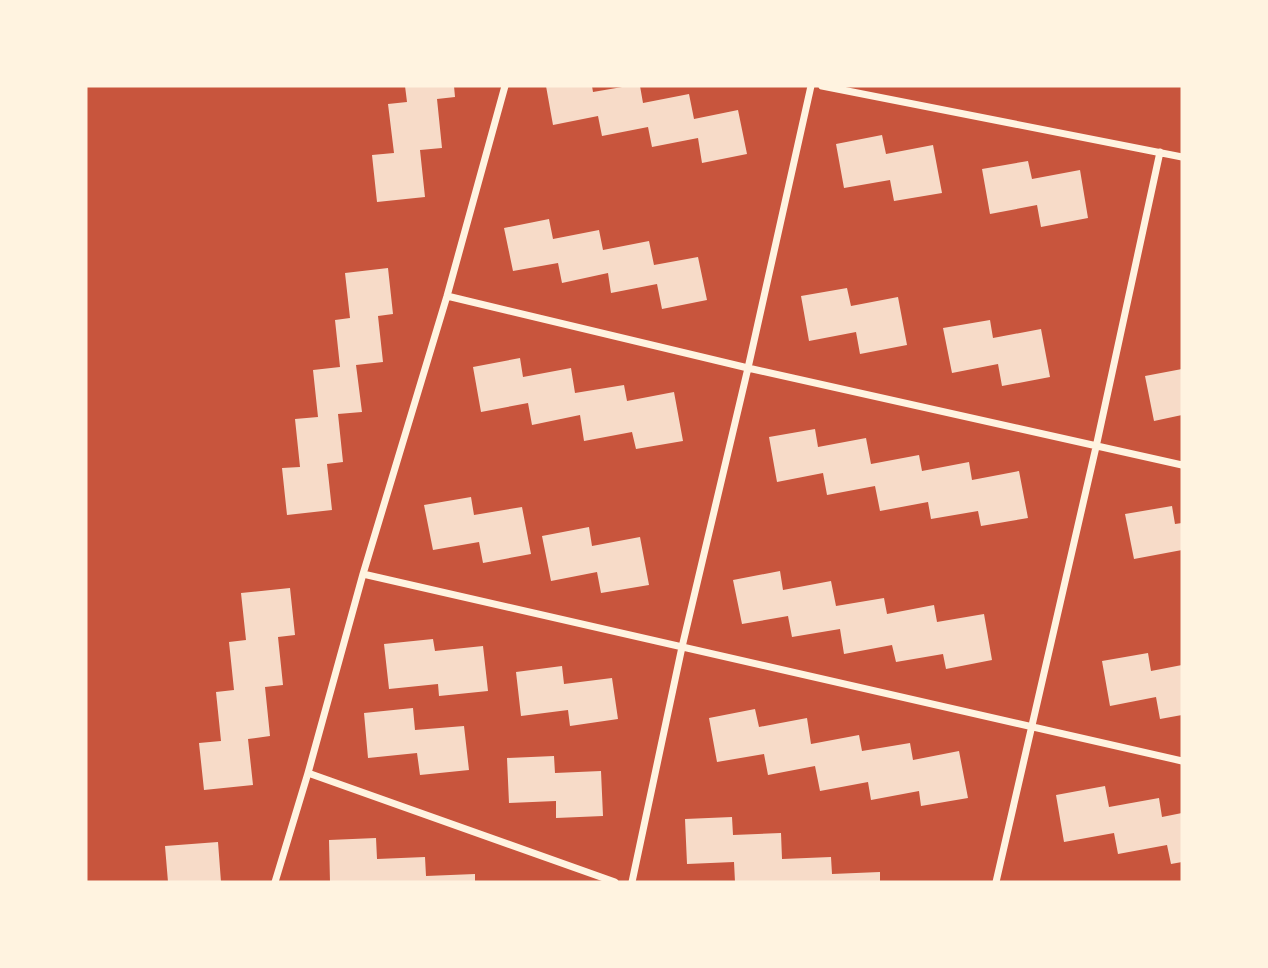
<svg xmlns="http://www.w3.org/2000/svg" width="1268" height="968" font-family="Lato,sans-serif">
  <rect width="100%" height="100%" fill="#c8553d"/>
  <path fill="#f7dbc8" d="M405,86H454L455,97L437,99L442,148L420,150L425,197L377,202L372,155L394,153L388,104L407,102Z
    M546,86H592L593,92L628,86H640L643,103L689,94L694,119L738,110L747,154L702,163L698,138L652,147L648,127L602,136L598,116L553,125Z
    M882,135L886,154L933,145L942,193L894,201L890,180L844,188L836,144Z
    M1028,161L1032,179L1080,170L1088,218L1041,227L1037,205L990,214L982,169Z
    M549,219L553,239L599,230L603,250L649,241L654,265L698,257L707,300L662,309L657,284L611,293L608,273L562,283L558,263L513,271L504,228Z
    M388,268L393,314L378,316L383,362L356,365L362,412L338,414L343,462L327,464L332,510L287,515L282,468L300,467L295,419L318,417L313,370L340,367L335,320L350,318L345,273Z
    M847,288L851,306L898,297L907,345L860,354L856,332L809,341L801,296Z
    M990,320L993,338L1041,329L1050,377L1002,386L998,364L952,373L943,328Z
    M520,358L523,377L571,368L575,393L624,385L627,401L674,392L683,441L636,449L632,432L584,441L580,415L532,425L528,403L481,412L473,367Z
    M1182,369V415L1154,421L1145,376Z
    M815,429L818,447L866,438L871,464L919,455L922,471L969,462L972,480L1019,471L1028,518L981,526L978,511L931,519L928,502L880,511L875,486L827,495L823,473L777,482L769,437Z
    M471,497L474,515L522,507L531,554L483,563L479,542L433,550L424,505Z
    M1172,506L1175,524L1182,523V550L1134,559L1125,514Z
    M589,527L592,546L640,537L649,585L601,593L597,572L551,581L542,536Z
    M780,571L783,590L831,581L836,606L884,598L887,614L934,605L937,622L984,614L992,660L946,669L943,654L896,662L892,645L844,654L840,629L792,637L788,616L742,624L733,580Z
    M290,588L295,635L278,637L283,685L265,687L270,736L248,739L253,785L204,790L199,743L221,741L216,692L234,690L229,642L246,640L241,593Z
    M433,639L435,651L483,646L488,691L439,696L438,684L389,689L384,644Z
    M1148,653L1151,671L1182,665V715L1160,719L1156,697L1110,706L1102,661Z
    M562,666L564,684L612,678L618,719L570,726L568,710L521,716L516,672Z
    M413,708L415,730L464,726L469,770L420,775L417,753L368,758L364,713Z
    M755,709L759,727L807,718L811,744L859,735L862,751L910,743L913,760L959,751L968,798L921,806L919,791L871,800L868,782L820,791L815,766L768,775L764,754L717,762L709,718Z
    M554,756L555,773L601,771L603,816L556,818V801L509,803L507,758Z
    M1105,786L1109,807L1159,798L1162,817L1182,813V862L1171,864L1167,845L1118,854L1114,833L1064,842L1056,795Z
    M732,817L733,835L781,833L782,859L831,857L832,874L880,872V882H735L734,862L687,864L685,819Z
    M376,838L377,859L425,857L426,876L475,874V882H330L329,840Z
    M218,842L221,882H168L165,846Z"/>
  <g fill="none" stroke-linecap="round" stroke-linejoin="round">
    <path stroke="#fff3e0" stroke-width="7" d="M822,86L1182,157
      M447,296L748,368L1182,465
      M363,574L1182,761
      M308,773L615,882
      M275,882L308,773L363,574L447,296L505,86
      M632,882L682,647L748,368L811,86
      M996,882L1096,447L1160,152"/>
  </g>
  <rect width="1268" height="968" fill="none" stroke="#fff3e0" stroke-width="175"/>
</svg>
